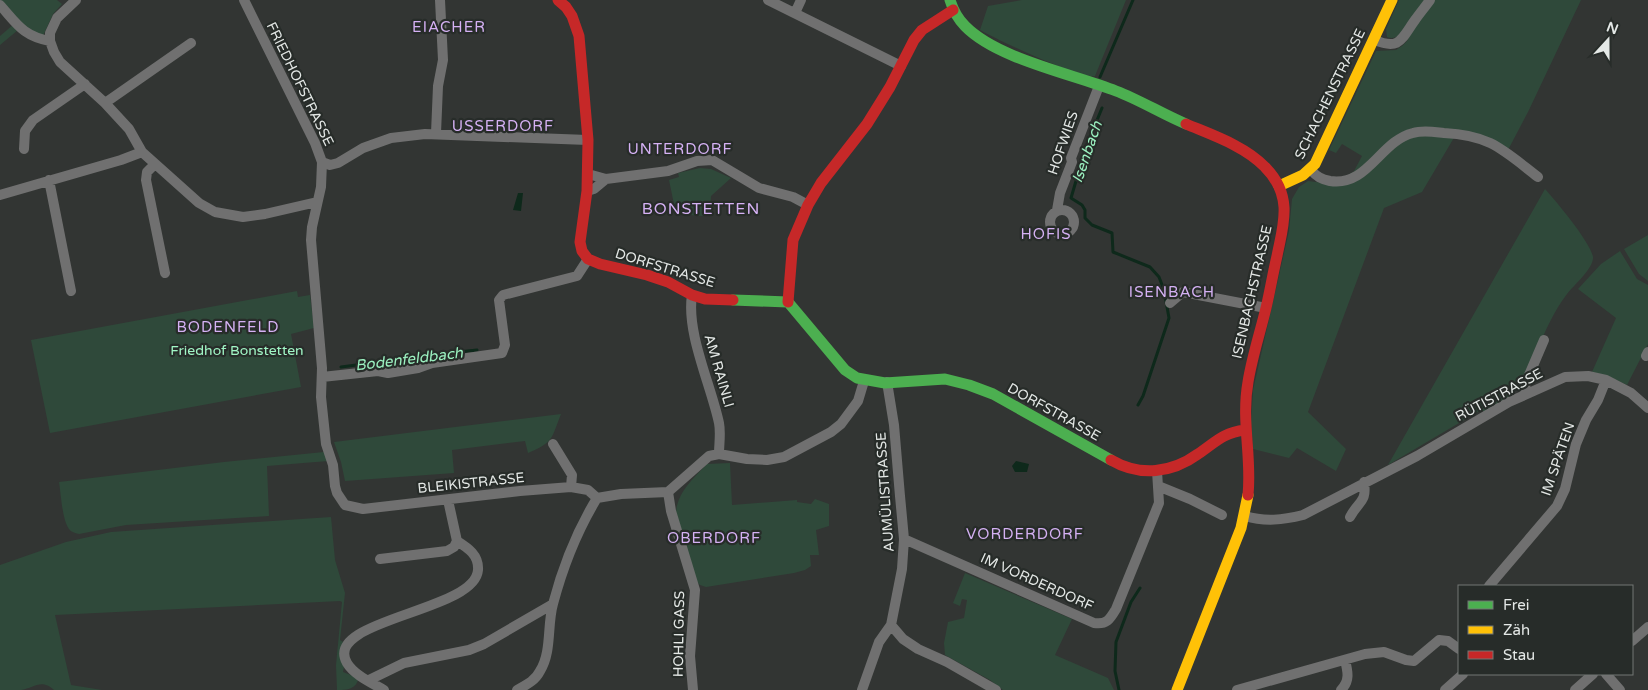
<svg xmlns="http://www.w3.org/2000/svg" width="1648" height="690" font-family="'Varela Round',sans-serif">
  <rect width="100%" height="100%" fill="#323533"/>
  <path fill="#2f493a" d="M0,0H57L62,4L53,14L43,36L25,29Z
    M1022,0H1126L1095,76C1081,80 996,39 980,30L988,6Z
    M1399,0H1427C1419,11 1402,44 1387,37L1386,29Z
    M1435,0H1581L1528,112L1508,150L1495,141L1410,131L1362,170L1353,173L1362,156L1342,144L1336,153L1329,150L1376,51L1396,50L1402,46L1407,41L1417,22Z
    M14,24L18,30L0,45V36Z
    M1425,135L1455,136L1422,192L1384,208L1308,412L1346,449L1336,471L1297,448L1289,458L1253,449L1251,422L1253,390L1289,231L1292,199L1299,187L1308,181L1332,184L1386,153L1410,137Z
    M700,168L711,169L731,178L711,196L710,212L703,216L676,214L669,180L679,177L678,173Z
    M1545,189C1556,201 1591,243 1593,257C1594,268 1574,285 1567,294C1554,311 1545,331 1537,351C1531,363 1526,377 1518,388C1509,399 1496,405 1484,412L1481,410L1388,465Z
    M1648,235V281L1639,274L1624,249Z
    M1620,251L1637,279L1648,285V344L1627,385L1605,375L1592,372L1616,318L1578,289L1601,264Z
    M297,291L298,297L310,295L314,328L291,334L301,387L50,433L31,340Z
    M561,414C551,439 554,442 528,453L525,441L452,450L454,473L345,481L341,462L334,442Z
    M324,452L328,461L267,466L269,516L126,525L79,534C75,533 71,532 69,529C62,519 61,494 59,482L224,462Z
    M730,463L732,505L797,500V502L811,504L815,499L829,504V526L816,530L819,555H810L811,566L805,570L794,573L706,587L700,585L696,581L676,512C678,491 694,478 707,464Z
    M331,517L335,560L345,593L340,640L343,642L341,655L344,667L343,672L356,677L358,680C355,690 345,690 337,690L336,665L342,602L340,601L55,615L71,685L102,690H54C41,678 34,688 21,690C14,690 7,690 0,690V565L66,542L111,532Z
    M965,573L1072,619L1055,655L1108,678L1114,690H1003L990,680L945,655L944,643L948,622L964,618L967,600L962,599L960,606L953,603Z"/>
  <path fill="#0e291b" d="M518,193H523L521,211L513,210Z
    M1016,461L1029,464L1027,472H1015L1012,466Z"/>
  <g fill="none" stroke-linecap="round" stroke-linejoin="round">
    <path stroke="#0e291b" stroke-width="3" d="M1100,77L1133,0
      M1102,108L1086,147L1071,198L1082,205L1085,210V218L1092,225L1112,233L1113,252L1150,267L1159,277L1164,290L1169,318L1143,396L1138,405
      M341,367L372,363H391L421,356L477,350
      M1119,690L1115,671L1116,642L1131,602L1140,588"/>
    <path stroke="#707070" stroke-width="10" d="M76,0L57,18L50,33V41L54,52L60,62L105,103L129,129L142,152L199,203L215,212L243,217L265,214L317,202
      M244,0L315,143L322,162L321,187L312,227L311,240L322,368L321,397L326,444L333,465L335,486L337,493L345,505L363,509L520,491L571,487L588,490L597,498
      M768,0L901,66
      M0,5C17,24 23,36 50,41
      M795,13L801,0
      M1375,40C1400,51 1402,38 1415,20C1420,13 1425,7 1430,0
      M105,103L191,43
      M436,133L438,86L443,60L440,0
      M24,149L25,131L33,120L85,84
      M322,162L330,165L338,163L363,148L391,138L425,134L588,140
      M155,164L147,172L146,180L165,273
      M1311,170C1317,177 1321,179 1330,181C1368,187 1380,141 1413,133C1423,130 1434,132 1444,133C1490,135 1503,150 1538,177
      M588,174L606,179L668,171L697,161L712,160L759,188L793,197L808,205
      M49,180L71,291
      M587,191L594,189L606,179
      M0,195L121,160L142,152
      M1050 222a12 12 0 1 1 24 0a12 12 0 1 1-24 0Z
      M1057,210L1060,193L1072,162L1071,158L1099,86
      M692,295C686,333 711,385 719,423C721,433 719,444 719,454
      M1170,303L1183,292L1266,308
      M1646,356L1648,352
      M322,377L378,371L388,373L418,368L432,363L502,353L505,345L499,300L503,295L577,276L588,259
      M1524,395L1526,382L1544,340
      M553,444L572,475L571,487
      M1158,486L1190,499L1222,515
      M668,492L671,511L695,590L690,656L693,690
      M597,498L621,494L668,492L709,456L719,454L747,459L767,460L784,457L831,432L841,424L858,401L864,381
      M1245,516C1265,522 1283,520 1303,515L1417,456L1509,402L1565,377L1588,376L1606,380L1631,393L1648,408
      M1350,517C1359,500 1367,503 1364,482
      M904,539L1094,623C1107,625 1110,619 1116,609L1159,503L1157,471
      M380,559L447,551L454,547L457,541
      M1489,586L1557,506L1565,489L1576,444L1586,420L1598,400L1606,380
      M891,625L903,639L918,649L947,662L996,690
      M1632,641L1648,627
      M1606,674L1620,690
      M369,680L404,663L469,650L484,644L553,604
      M384,690C372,683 354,675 347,663C322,619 475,612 478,570C479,555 468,548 457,541L448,500
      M517,690C526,685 535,681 540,671C552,652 547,625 553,604C563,566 577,531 597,498
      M862,690L879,642L891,625L902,569L904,539L900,496L894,425L887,382
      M1237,690L1365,654L1384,652L1406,660L1414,661L1439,640L1448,641L1459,649
      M1341,690C1350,681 1348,672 1345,660
      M1445,690L1463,674
      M1575,690L1593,674"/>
    <path stroke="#4caf50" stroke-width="11" d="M950,0C953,10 958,19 965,26C997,59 1073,74 1116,91C1140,100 1162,114 1186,124
      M733,300L788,302L845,370L857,378L885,383L945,379L969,385L993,394L1111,460"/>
    <path stroke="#ffc107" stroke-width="11" d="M1279,186L1303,175L1315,164L1392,0
      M1177,690L1241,528L1248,495"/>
    <path stroke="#c62828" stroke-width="11" d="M558,0L566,7L572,16L579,36L588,140L587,191L580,242L582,251L588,259L600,264L647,275L668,282L692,295L705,299L733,300
      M1186,124C1212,135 1245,146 1265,167C1276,178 1283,192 1284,207C1285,224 1280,240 1277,256C1273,273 1270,291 1266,308C1260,333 1252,357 1248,382C1241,421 1252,457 1248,495
      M788,302L793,240L808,205L821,183L867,124L890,87L914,40L922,30L953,10
      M1111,460C1140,477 1172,473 1198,454C1216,442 1222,433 1245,430"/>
  </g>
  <g text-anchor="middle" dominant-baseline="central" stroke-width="4.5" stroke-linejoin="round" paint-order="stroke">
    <g font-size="14" fill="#e4e8e6" stroke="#272c29">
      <text transform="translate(300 84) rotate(64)">FRIEDHOFSTRASSE</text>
      <text transform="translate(1330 94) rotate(-64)">SCHACHENSTRASSE</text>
      <text transform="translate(1063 143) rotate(-71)">HOFWIES</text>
      <text transform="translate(665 268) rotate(17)">DORFSTRASSE</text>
      <text transform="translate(1252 292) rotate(-77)">ISENBACHSTRASSE</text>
      <text transform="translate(719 371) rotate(74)">AM RAINLI</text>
      <text transform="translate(1499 395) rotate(-28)">RÜTISTRASSE</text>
      <text transform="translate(1054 412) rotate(29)">DORFSTRASSE</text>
      <text transform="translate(1558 459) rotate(-71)">IM SPÄTEN</text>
      <text transform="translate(471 483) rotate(-6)">BLEIKISTRASSE</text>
      <text transform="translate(885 492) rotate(-94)">AUMÜLISTRASSE</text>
      <text transform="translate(1037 582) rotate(24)">IM VORDERDORF</text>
      <text transform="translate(679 634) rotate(-89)">HOHLI GASS</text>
    </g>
    <g font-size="14" fill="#a1f7c6" stroke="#272c29">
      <text x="237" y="350">Friedhof Bonstetten</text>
    </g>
    <g font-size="15" letter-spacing="1" fill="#d5b1f4" stroke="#272c29">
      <text x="449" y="27">EIACHER</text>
      <text x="503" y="126">USSERDORF</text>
      <text x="680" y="149">UNTERDORF</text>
      <text x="1046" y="234">HOFIS</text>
      <text x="1172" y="292">ISENBACH</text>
      <text x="228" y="327">BODENFELD</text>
      <text x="1025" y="534">VORDERDORF</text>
      <text x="714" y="538">OBERDORF</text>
    </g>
    <g font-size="15" font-style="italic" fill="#9bf1c0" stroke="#272c29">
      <text transform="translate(1087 152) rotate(-71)">Isenbach</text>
      <text transform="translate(409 359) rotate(-7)">Bodenfeldbach</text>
    </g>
    <g font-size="16" letter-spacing="1" fill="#d5b1f4" stroke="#272c29">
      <text x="701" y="209">BONSTETTEN</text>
    </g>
  </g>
  <rect x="1458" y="585" width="175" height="90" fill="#272c29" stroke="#737775"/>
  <rect x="1468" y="601" width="25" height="8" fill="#4caf50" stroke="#737775"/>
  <text x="1503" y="610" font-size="15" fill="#e4e8e6">Frei</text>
  <rect x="1468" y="626" width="25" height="8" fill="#ffc107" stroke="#737775"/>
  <text x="1503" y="635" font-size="15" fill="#e4e8e6">Zäh</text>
  <rect x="1468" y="651" width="25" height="8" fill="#c62828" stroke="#737775"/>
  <text x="1503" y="660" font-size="15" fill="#e4e8e6">Stau</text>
  <g transform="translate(1608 40) rotate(21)" stroke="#272c29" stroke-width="4" paint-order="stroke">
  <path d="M0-4L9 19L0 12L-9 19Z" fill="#e4e8e6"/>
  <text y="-8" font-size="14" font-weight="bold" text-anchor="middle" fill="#e4e8e6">N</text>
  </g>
</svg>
